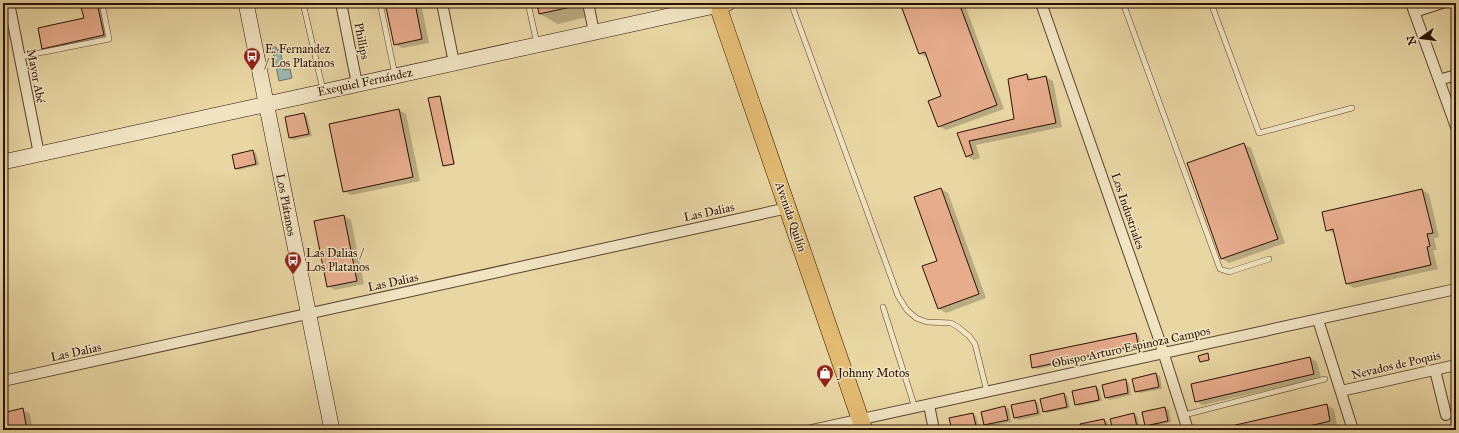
<svg xmlns="http://www.w3.org/2000/svg" width="1459" height="433" font-family="'IM FELL Great Primer',serif">
  <rect width="100%" height="100%" fill="#e8d6a3"/>
  <filter id="stains"><feTurbulence type="fractalNoise" baseFrequency=".005" numOctaves="4"/><feColorMatrix values="0 0 0 0 .2 0 0 0 0 .09 0 0 0 0 .02 0 0 0 .5 -.17"/></filter>
  <radialGradient id="worn" r=".72"><stop offset=".6" stop-color="#630" stop-opacity="0"/><stop offset="1" stop-color="#630" stop-opacity=".3"/></radialGradient>
  <path fill="#99b7af" stroke="#6d7469" d="M272,47H276L277,50H280L284,70L290,69L292,78L279,81Z"/>
  <path fill="#0003" d="M81,3H103L111,39L50,52L43,48L85,19Z
    M386,3H421L429,43L402,48L395,44Z
    M538,3H585L587,17L558,24L540,14Z
    M901,3H964L1004,109L946,130L939,126L943,97L928,58L920,54Z
    M1027,75L1034,80L1046,77L1053,81L1062,127L976,145L980,158L974,160L966,156L959,133L1016,120Z
    M439,97H441L455,164L445,166L443,165Z
    M399,110L406,114L420,181L351,195L344,191Z
    M304,114L307,116L312,136L294,140L290,138L286,118Z
    M1244,144L1251,148L1285,243L1229,263L1222,259Z
    M252,151L256,153L259,165L239,170L236,168Z
    M941,189L948,193L986,298L946,313L938,308Z
    M1422,190L1429,194L1439,237L1434,238L1437,250H1433L1438,269L1354,288L1347,284L1336,234L1327,230Z
    M344,216L351,220L364,284L335,290L328,286L315,222Z
    M1136,334L1139,336L1141,347L1037,369L1033,367Z
    M1208,354L1210,360L1201,361Z
    M1310,358L1317,362L1321,378L1203,405L1196,401Z
    M1156,374L1160,376L1162,389L1140,393L1136,391Z
    M1125,381L1129,383L1131,395L1109,400L1106,398Z
    M1096,387L1099,389L1102,401L1079,406L1076,404Z
    M1064,394L1067,396L1070,408L1047,413L1044,411Z
    M1035,401L1038,403L1041,415L1019,420L1015,418L1012,406Z
    M1326,405L1334,409L1337,425L1316,430H1219Z
    M1005,407L1009,409L1011,422L989,426L985,424Z
    M1165,408L1169,410L1171,422L1149,427L1145,425Z
    M22,410L30,414L33,430H3V414Z
    M973,414L976,416L979,428L970,430H953Z
    M1134,414L1137,416L1140,429L1133,430H1114Z
    M1104,420L1108,422L1109,430H1083Z"/>
  <path fill="#e6ac8c" stroke="#2b1000" d="M80,3H97L104,35L42,49L38,28L84,18Z
    M385,3H415L422,39L394,45Z
    M537,3H570L571,7L539,14Z
    M900,3H959L997,105L938,127L928,101L941,96L925,52L919,54Z
    M1027,74L1028,80L1046,76L1056,123L969,141L973,154L966,157L957,133L1014,119L1008,79Z
    M440,96L454,164L443,166L428,98Z
    M399,109L413,177L343,192L329,124Z
    M304,113L309,134L289,138L285,117Z
    M1244,143L1278,239L1221,259L1187,163Z
    M253,150L256,164L235,169L232,155Z
    M941,188L979,294L938,309L922,266L937,261L914,197Z
    M1422,189L1433,233L1427,234L1430,246L1427,247L1431,265L1346,284L1333,229L1326,231L1322,212Z
    M344,215L357,281L327,287L314,221Z
    M1136,333L1138,345L1032,368L1030,355Z
    M1208,353L1209,360L1200,362L1198,356Z
    M1310,357L1314,374L1195,402L1191,384Z
    M1156,373L1159,387L1135,392L1132,379Z
    M1126,379L1128,393L1105,398L1102,385Z
    M1096,386L1099,400L1075,405L1072,391Z
    M1064,393L1067,407L1043,412L1040,399Z
    M1035,400L1038,413L1014,418L1011,405Z
    M1327,404L1330,421L1293,430H1214Z
    M1005,406L1008,420L984,425L981,412Z
    M1165,407L1168,421L1145,426L1142,412Z
    M23,408L27,430H3V413Z
    M973,413L976,426L960,430H952L949,418Z
    M1134,413L1137,427L1123,430H1113L1110,419Z
    M1104,419L1107,430H1082L1080,424Z
    M1073,426L1074,430H1055Z"/>
  <g fill="none" stroke-linecap="round" stroke-linejoin="round">
    <g stroke="#5a4229" stroke-width="6">
      <path id="lane" d="M303,3L323,90
        M380,3L395,75
        M528,3L537,44
        M791,3L898,296L907,310L916,318L927,322L951,323L958,327L969,336L975,344L987,392
        M1123,3L1220,269L1229,272L1269,259
        M1211,3L1259,133L1352,108
        M19,57L109,39L102,3
        M883,307L915,408
        M1184,415L1325,379"/>
    </g>
    <g stroke="#5a4229" stroke-width="12">
      <path id="street" d="M9,3L39,154
        M341,3L357,84
        M442,3L454,63
        M588,3L594,32
        M1041,3L1159,339L1188,430
        M1411,3L1456,127
        M1414,12L1442,3
        M1439,80L1456,75
        M1318,320L1353,430
        M1435,370L1446,415
        M3,381L788,208
        M1341,391L1456,365
        M929,405L934,430
        M812,430L1456,289"/>
    </g>
    <g stroke="#2b1000" stroke-width="16">
      <path id="secondary" d="M246,3L332,430
        M3,162L728,3"/>
    </g>
    <g stroke="#2b1000" stroke-width="18">
      <path id="primary" d="M721,3L720,12L724,24L864,430"/>
    </g>
    <use href="#lane" stroke="#f0e4c3" stroke-width="5"/>
    <use href="#street" stroke="#f0e4c3" stroke-width="10"/>
    <use href="#secondary" stroke="#f0e4c3" stroke-width="15"/>
    <use href="#primary" stroke="#e4bb72" stroke-width="17"/>
  </g>
  <defs>
    <g id="bus-pin" transform="scale(0.9)"><path d="M0 17L-7.5 6A9.5 9.5 0 1 1 7.5 6Z" fill="#8f2418" stroke="#f0e4c3"/><path d="M-5-6H5V4H4V6H2V4H-2V6H-4V4H-5ZM-3.5-4V0h7V-4ZM-3.5 1.2v1.5H-2V1.2ZM2 1.2v1.5H3.5V1.2Z" fill="#fff"/></g>
    <g id="shop-pin" transform="scale(0.9)"><path d="M0 17L-7.5 6A9.5 9.5 0 1 1 7.5 6Z" fill="#8f2418" stroke="#f0e4c3"/><path d="M-5-2.5h2.3a2.7 3.5 0 0 1 5.4 0H5L5.5 6h-11ZM-1.5-2.5h3a1.5 2.3 0 0 0-3 0Z" fill="#fff"/></g>
  </defs>
  <g fill-rule="evenodd">
    <use href="#bus-pin" x="252" y="56"/>
    <use href="#bus-pin" x="293" y="260"/>
    <use href="#shop-pin" x="825" y="373"/>
  </g>
  <g text-anchor="middle" dominant-baseline="central" stroke-width="3" stroke-linejoin="round" paint-order="stroke">
    <g font-size="12" fill="#2b1000" stroke="#f0e4c3">
      <text transform="translate(362 41) rotate(79)">Phillips</text>
      <text transform="translate(36 76) rotate(79)">Mayor Abé</text>
      <text transform="translate(365 82) rotate(-12)">Exequiel Fernández</text>
      <text transform="translate(286 205) rotate(79)">Los Plátanos</text>
      <text transform="translate(1128 211) rotate(71)">Los Industriales</text>
      <text transform="translate(709 212) rotate(-12)">Las Dalias</text>
      <text transform="translate(791 217) rotate(71)">Avenida Quilín</text>
      <text transform="translate(393 282) rotate(-12)">Las Dalias</text>
      <text transform="translate(1131 347) rotate(-12)">Obispo Arturo Espinoza Campos</text>
      <text transform="translate(76 352) rotate(-12)">Las Dalias</text>
      <text transform="translate(1396 365) rotate(-13)">Nevados de Poquis</text>
    </g>
    <g font-size="12" fill="#2b1000" stroke="#f0e4c3" text-anchor="start">
      <text x="265" y="49">E. Fernandez<tspan x="265" dy="14">/ Los Platanos</tspan></text>
      <text x="306" y="253">Las Dalias /<tspan x="306" dy="14">Los Platanos</tspan></text>
      <text x="838" y="373">Johnny Motos</text>
    </g>
  </g>
  <rect width="1459" height="433" fill="none" stroke="#e8d6a3" stroke-width="16"/>
  <rect x="4" y="4" width="1451" height="425" fill="none" stroke="#2b1000" stroke-width="2"/>
  <rect x="8" y="8" width="1443" height="417" fill="none" stroke="#2b1000"/>
  <g transform="translate(1421 38) rotate(256)" stroke="#f0e4c3" stroke-width="3" paint-order="stroke">
  <path d="M0-3L7 15L0 10L-7 15Z" fill="#2b1000"/>
  <text y="-6" font-size="11" font-weight="bold" text-anchor="middle" fill="#2b1000">N</text>
  </g>
  <rect width="100%" height="100%" filter="url(#stains)"/>
  <rect width="100%" height="100%" fill="url(#worn)"/>
</svg>
